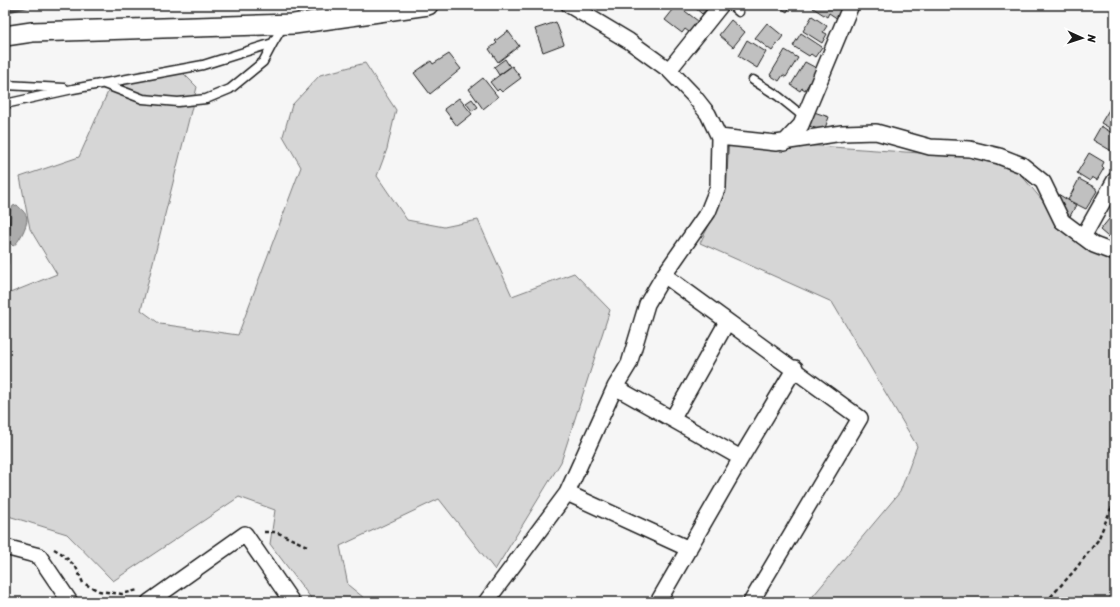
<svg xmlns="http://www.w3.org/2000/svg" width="1120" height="607" font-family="Sriracha,sans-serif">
  <rect width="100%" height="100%" fill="#f6f6f6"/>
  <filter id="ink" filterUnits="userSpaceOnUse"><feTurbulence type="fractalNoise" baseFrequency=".025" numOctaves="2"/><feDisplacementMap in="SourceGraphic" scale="8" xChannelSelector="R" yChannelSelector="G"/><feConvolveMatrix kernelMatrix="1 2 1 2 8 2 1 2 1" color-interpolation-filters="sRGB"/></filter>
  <g filter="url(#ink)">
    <path fill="#d6d6d6" stroke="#797979" d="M365,63L396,110L387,149L377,176L407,220L444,227L478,220L512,296L574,273L610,310L561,462L495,570L439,499L340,546L348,585L369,602H314L270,544L275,510L239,497L113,581L67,534L5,515V292L10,293L57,274L30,229L20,177L79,157L111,85L183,73L197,87L141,310L160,324L238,335L301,167L283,136L292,105L320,75Z
      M729,140L1008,159L1070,234L1115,262V602H808L900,492L917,446L832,302L700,243L726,192Z"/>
    <path fill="#acacac" stroke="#727272" d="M17,205C21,209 26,213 27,218C28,225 18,244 13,246L10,243L11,210L13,206Z"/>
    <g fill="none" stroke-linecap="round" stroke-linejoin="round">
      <path stroke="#727272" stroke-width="5" d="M5,11L29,5"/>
    </g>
    <path fill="#c0c0c0" stroke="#1c1c1c" d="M677,5L698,21L689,32L685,29L682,33L665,20Z
      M692,5H710L702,14Z
      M776,5H791L787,12Z
      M814,5H837L843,9L838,19L829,13L827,17L813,8Z
      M812,16L827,26L823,32L827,34L822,43L803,31Z
      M731,20L745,32L733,47L719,35Z
      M556,22L564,44L543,52L535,29Z
      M767,23L783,36L772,51L755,38Z
      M508,31L519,46L498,62L489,49L497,43L495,41Z
      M801,33L822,47L815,57L811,54L809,56L793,46Z
      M747,40L766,52L757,68L738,56Z
      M785,50L798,58L786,77L783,75L779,81L770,75Z
      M449,54L461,69L430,94L414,73L431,61L433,64Z
      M505,59L510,67L499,75L494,67Z
      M805,62L818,69L805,90L802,88L800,91L791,85Z
      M512,66L521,78L502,92L499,89L497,91L490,82Z
      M483,78L498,97L483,109L469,89Z
      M459,98L472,114L457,126L444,109Z
      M472,99L478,107L472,111L466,103Z
      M1113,103L1115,105V131L1101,123Z
      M811,111L829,117L824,131L806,125Z
      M1101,126L1115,135V153L1093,140Z
      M1089,153L1104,162L1102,166L1104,168L1097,180L1092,177L1090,181L1077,173Z
      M1079,179L1096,188V190L1097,191L1086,209L1068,200Z
      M1058,194L1076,205L1068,220L1054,201Z
      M5,209H10L8,264H5Z
      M1114,213L1115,214V243L1100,230Z"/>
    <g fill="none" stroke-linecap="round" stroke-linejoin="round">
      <g stroke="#1c1c1c" stroke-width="11">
        <path id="service" d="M731,5L739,12
          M753,80L778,96L804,117
          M104,84L143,99L178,102L206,99L230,89L263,62L273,43
          M5,85L64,88
          M5,104L73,89L203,65L273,43L283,26"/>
      </g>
      <g stroke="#1c1c1c" stroke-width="18">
        <path id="minor" d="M669,70L721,5
          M719,137L776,143L842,133L876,132L930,147L970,149L999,156L1022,165L1043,182L1062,221L1094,245L1115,253
          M784,143L801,125L851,5
          M1083,237L1115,180
          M664,275L860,418L751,602
          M615,387L741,458
          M673,418L727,322
          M567,493L689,549
          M5,547L39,556L70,602
          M149,602L245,534L292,602
          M486,602L567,493L615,387L629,364L647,304L664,275L708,212L718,187L719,137L708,114L693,95L669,70L629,41L569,5
          M658,602L741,458L795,368"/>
      </g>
      <g stroke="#1c1c1c" stroke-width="22">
        <path id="tertiary" d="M5,36L32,32L294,24L428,5"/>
      </g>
      <path stroke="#1c1c1c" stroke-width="2.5" stroke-dasharray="4 3" stroke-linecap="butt" d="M264,532H276L307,546
        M54,549L61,553L76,567L83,583L99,591L122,594L138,590
        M1046,602L1074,571L1098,540L1115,499"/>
      <use href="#service" stroke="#fff" stroke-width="8"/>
      <use href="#minor" stroke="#fff" stroke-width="15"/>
      <use href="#tertiary" stroke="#fff" stroke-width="19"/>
    </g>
  </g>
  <rect width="1120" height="607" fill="none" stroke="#fff" stroke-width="20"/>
  <rect x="10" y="10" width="1100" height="587" fill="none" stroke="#1c1c1c" stroke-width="1.5" filter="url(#ink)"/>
  <g transform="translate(1082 38) rotate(93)" stroke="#ffffff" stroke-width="3" paint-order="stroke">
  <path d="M0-3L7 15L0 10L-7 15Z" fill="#1c1c1c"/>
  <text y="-6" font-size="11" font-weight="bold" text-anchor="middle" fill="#1c1c1c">N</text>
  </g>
</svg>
